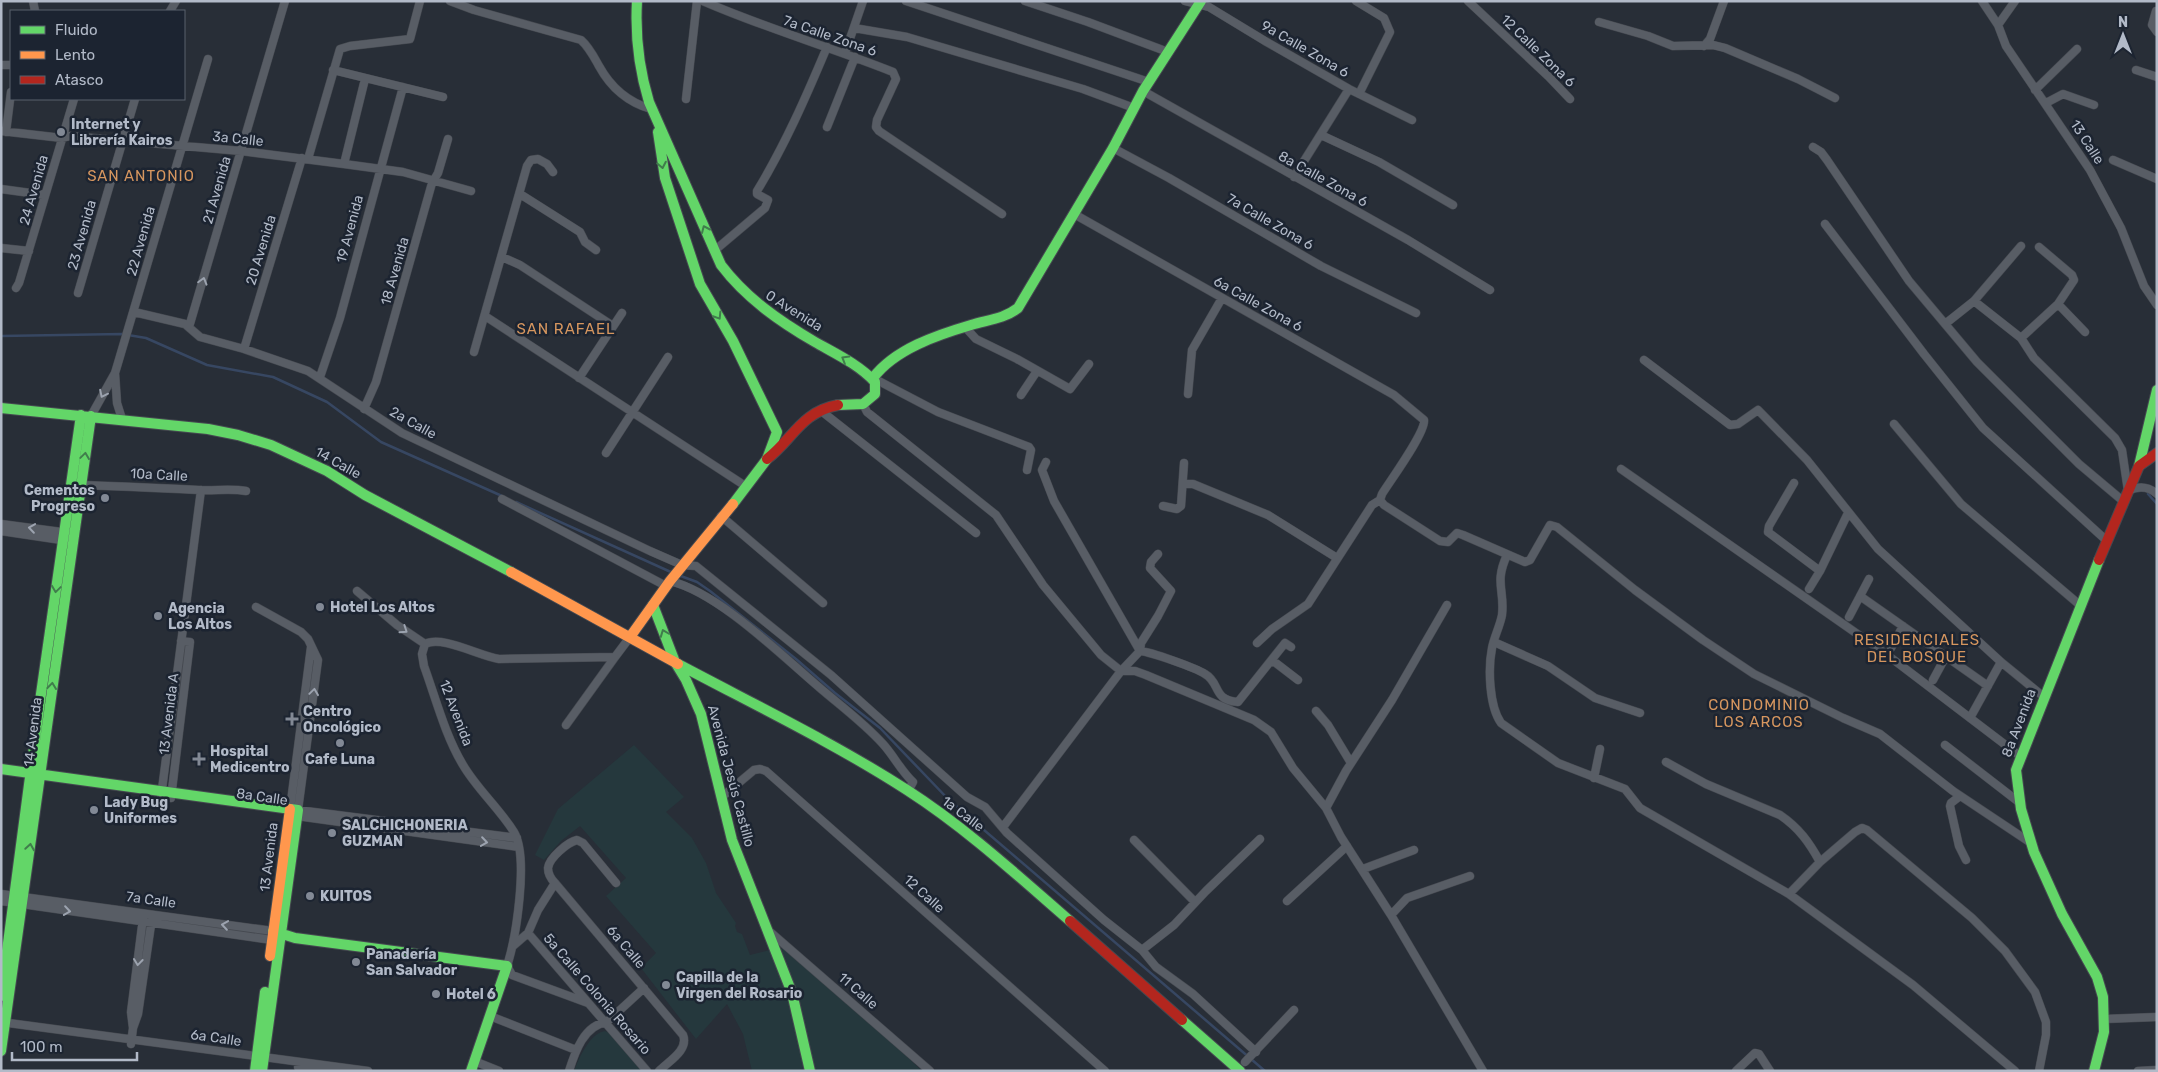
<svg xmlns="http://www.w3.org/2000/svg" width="2158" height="1072" font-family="Rubik,sans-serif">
  <rect width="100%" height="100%" fill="#282e37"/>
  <path fill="#25383d" d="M634,745L684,797L666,812L692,838L706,863L716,893L736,923L735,926L737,932L742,934L750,955L781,947L876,1027L922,1071H752L743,1034L727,1004L696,1039L641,968L656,953L606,896L626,878L580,826L561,841L544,860L535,855L558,809Z
    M605,1031L609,1033L642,1071H574C579,1058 590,1033 605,1031Z"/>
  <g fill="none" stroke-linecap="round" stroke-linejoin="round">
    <path stroke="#374762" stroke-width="2.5" d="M1,336L122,334L146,338L207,365L273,377L327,402L381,442L502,496
      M2148,494L2157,504
      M516,502L673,573
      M678,575L697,582L710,591L796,659L835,693L880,728L949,800L1265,1071"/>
    <g stroke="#454950" stroke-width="9">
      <path id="street" d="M33,1L35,11
        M450,1L474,10L581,40C589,47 594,57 599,66C611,88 627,102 651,109
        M703,1C765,28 830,47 893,72L896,79L877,120L876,127L879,131L1002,214
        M906,1L1149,82
        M1025,1L1088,22L1168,52
        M1185,1L1209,7L1265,41L1349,89L1412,120
        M1356,1L1384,18L1390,32L1359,94
        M1468,1L1548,76L1570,99
        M1982,1L1998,25L2006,46L2090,170L2121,228L2144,286L2157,305
        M170,11L176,1
        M2156,11L2152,25L2157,32
        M1599,22L1648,36L1673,46L1713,45L1725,48L1798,79L1835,98
        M1998,25L2015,1
        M854,28L907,37L1083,89L1134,108
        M1704,46L1710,39L1724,1
        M845,53L863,1
        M1,65H11
        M333,70L443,97
        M2136,70L2157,77
        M2035,90L2077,49
        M1143,91L1408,240L1490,290
        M686,99L697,1
        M2046,103L2063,94L2094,105
        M827,127L855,57
        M1,131L62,138L70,136L241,151L344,164L403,172L471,191
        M6,132L11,92
        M1321,135L1379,162L1453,205
        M1813,147L1821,152L1827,160L1909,281L1977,362L2079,464L2123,501
        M1113,148L1169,178L1321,266L1416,313
        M308,159L340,49L350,46L410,39L420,1
        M2113,160L2157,179
        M344,164L365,79
        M1294,177L1349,89
        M1,189L45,195
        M520,194L580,232L585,242L596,250
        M1074,214L1394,395L1424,420C1426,432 1390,481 1382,494L1380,500L1372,505L1308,604L1272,629L1257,643
        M1825,224L1924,354L1983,428L2107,541
        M1,248L29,251
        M714,251L765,208L768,200L757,194V191C785,145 806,97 827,47
        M502,257L520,265L613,326
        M16,288L19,283L74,99
        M78,293L135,99
        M1974,301L2021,338L2034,358L2115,438L2122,450L2128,491C2138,486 2148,486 2157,494
        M2058,304L2085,332
        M134,312L185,324L200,337L244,349L308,371L402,433L650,551L682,565L696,566L831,675L967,797L985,807L1007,833L1104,920L1142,950L1156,967L1193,994L1256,1052
        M485,316L747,487
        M1945,324L1974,301L2021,246
        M189,327L285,1
        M965,327L976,339L1017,359L1070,389L1089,364
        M2021,338L2058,304L2074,280L2072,275L2039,247
        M244,349L302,158
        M474,352L527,166L531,160L538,159L547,164L553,172
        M1644,360L1730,425L1738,424L1758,410L1807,460L1878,549L2001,662L2044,697
        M115,373L117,403L122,419
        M320,377L340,318L403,87
        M579,378L622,313
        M873,378L938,412L1029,447L1031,450L1027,470
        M1188,394L1192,350L1222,298
        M1021,395L1037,371
        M863,404L867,412L996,515L1043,585L1101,655L1121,671H1135L1146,675L1254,720L1271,732L1293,768L1326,808L1341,837L1391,915L1483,1071
        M364,409L376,382L432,183L438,173L448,139
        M820,410L976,533
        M91,416L115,373L118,363L208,59
        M1894,424L1961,504L2081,606
        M606,453L668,357
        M1046,462L1042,470L1054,501L1140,651
        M1621,469L1886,654L2020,756
        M1794,483L1769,526L1768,532L1820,571
        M1183,484H1193L1268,515L1337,558
        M78,485C119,486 159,488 199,490C215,491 230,488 246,491
        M502,499L666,586
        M1380,500L1384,505L1440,541L1448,542L1457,533L1463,535L1525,562L1530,560L1550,525L1557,527L1635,590L1703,640L1754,674L1843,718L1880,734L1953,791L2031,843
        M1163,506L1177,509L1181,506L1184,463
        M721,516L823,603
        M1,524L69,533
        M1,531L68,541
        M1507,555C1494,583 1505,590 1502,615C1500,626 1494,637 1492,648C1488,668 1489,706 1501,723L1558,763L1625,789L1640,808L1789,894L1913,985L2015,1071
        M670,581C719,593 781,655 820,688C841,706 864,723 883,744C894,756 901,771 913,782L908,791
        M1809,589L1820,571L1848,513
        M357,591L397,625L425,644
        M1860,596L1988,686
        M256,607L301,632L308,639L318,660L298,810L517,838
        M1849,617L1869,579
        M1494,642L1548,666L1595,698L1640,713
        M1891,648L1903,626
        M1140,651C1151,652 1196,668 1205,674C1221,683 1212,700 1238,702L1285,643L1291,647
        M1272,660L1298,680
        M1933,680L1946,656
        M1316,711L1328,725L1351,763
        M1970,718L2001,662
        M566,725L615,657
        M1945,745L2020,803
        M1666,762L1706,784L1780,815C1799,828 1809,842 1820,862
        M1594,778L1600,749
        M723,796L754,770L760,769L766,771L1105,1071
        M1960,796L1951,803L1950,806L1959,846L1966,860
        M161,797L201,490
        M171,798L190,642L181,641
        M1326,808L1346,771L1392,700L1447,605
        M290,809L311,647
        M297,816L519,847
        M1003,827L1121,671L1140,651L1141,643L1158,616L1171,591L1150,568L1151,562L1158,554
        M1134,840L1195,902
        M1363,869L1414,850
        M616,883L583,843L577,840C568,842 549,858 548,868C548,874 551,879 555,883L683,1035C689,1050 669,1061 659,1071
        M1,894L273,931
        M1789,894L1820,862L1855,832L1862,828L1867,830L1972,918L2005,951L2035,992L2046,1022V1035L2039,1071
        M1,901L272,940
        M1287,901L1347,846
        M1391,915L1407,898L1470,876
        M769,931L930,1071
        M528,933L647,1071
        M513,946L528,933L538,910L555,883
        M1142,950L1174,925L1206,891L1260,839
        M588,1003L512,975L507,966C516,938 529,857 514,832C499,808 477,789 463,765C445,735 436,699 424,666L422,654L425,644C442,635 479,656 499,659L615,657L630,637
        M490,1016L576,1050
        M2104,1019L2157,1017
        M1,1022L368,1071
        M133,1028L131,1012L143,918
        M131,1044L133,1028L138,1014L152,918
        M474,1061L499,1071
        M1245,1062L1294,1010
        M298,1067L327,1071
        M569,1071C575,1052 584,1025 607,1022L644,988
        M1736,1071L1755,1053L1759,1054L1770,1071
        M2138,1071L2157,1070"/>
    </g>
    <g stroke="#454950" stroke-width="12">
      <path id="fast" d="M637,1C635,36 639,69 649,102L721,265C746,298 779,321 815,342C836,354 858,364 875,382V394L863,404L838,405
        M658,132L665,178L700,284L733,341L777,432L767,459L733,504
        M873,378C895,349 937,335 971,325C987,320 1004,319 1018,308L1113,148L1143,91L1201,1
        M1,408L208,429L238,435L271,445L327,471L365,495L511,572
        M2139,466L2157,390
        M653,605L675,662L686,680L701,714L732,840L792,993L810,1071
        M678,664C755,705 834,743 907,790C966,828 1017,875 1070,921
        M1,769L298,810L262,1071
        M273,931L295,938L507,966L471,1071
        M1,996L41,694L81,415
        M1182,1020L1240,1071
        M1,1051L91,416
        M255,1071L265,992
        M2094,1071L2104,1032L2103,997L2097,977L2062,914L2034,852L2021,809L2016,770L2099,560"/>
    </g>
    <g stroke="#454950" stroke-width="12">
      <path id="slow" d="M511,572L678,664
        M630,637L670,581L733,504
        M270,956L290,809"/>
    </g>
    <g stroke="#454950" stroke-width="12">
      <path id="jam" d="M767,459C793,439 801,412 838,405
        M2099,560L2139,466L2157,453
        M1070,921L1182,1020"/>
    </g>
    <use href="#street" stroke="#585d65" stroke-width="8"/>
    <use href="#fast" stroke="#63d668" stroke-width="10"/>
    <use href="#slow" stroke="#ff974d" stroke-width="10"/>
    <use href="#jam" stroke="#b3261e" stroke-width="10"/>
  </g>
  <defs><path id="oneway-chevron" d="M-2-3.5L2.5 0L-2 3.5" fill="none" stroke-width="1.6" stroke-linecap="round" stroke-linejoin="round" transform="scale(1.25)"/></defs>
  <g stroke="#407d4c">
    <use href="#oneway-chevron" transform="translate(662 165) rotate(79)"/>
    <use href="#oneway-chevron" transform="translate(705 229) rotate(-114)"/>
    <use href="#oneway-chevron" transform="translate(718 316) rotate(58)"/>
    <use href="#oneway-chevron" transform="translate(845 359) rotate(-149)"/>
    <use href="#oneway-chevron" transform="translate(85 456) rotate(-82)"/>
    <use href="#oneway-chevron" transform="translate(56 589) rotate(98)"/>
    <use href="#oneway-chevron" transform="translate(664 633) rotate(-111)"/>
    <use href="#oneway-chevron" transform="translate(52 686) rotate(-83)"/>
    <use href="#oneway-chevron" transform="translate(30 847) rotate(-81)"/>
  </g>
  <g stroke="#9ca3af">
    <use href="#oneway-chevron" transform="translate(203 281) rotate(-74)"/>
    <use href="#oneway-chevron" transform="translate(103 394) rotate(116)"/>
    <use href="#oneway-chevron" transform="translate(32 528) rotate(-172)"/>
    <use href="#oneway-chevron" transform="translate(404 630) rotate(34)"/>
    <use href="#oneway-chevron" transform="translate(314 692) rotate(-82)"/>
    <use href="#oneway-chevron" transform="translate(484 842) rotate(8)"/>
    <use href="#oneway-chevron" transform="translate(67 911) rotate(8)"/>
    <use href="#oneway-chevron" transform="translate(225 925) rotate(-172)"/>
    <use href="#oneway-chevron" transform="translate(138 962) rotate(97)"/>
  </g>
  <g fill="#828995" stroke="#1c2431" stroke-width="2">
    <circle cx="61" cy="132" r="5"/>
    <circle cx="105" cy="498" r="5"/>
    <circle cx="320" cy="607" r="5"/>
    <circle cx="158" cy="616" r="5"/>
    <path d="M289.5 711.5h5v5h5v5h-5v5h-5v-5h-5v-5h5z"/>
    <circle cx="340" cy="743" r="5"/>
    <path d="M196.5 751.5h5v5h5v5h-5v5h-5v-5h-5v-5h5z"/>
    <circle cx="94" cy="810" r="5"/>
    <circle cx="332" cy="833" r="5"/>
    <circle cx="310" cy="896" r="5"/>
    <circle cx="356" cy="962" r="5"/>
    <circle cx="666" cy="985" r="5"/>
    <circle cx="436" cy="994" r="5"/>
  </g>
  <g text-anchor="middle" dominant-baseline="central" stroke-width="5" stroke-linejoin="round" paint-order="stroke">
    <g font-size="14" fill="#b2bac8" stroke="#1c2431">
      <text transform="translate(830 36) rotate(19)">7a Calle Zona 6</text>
      <text transform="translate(1305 49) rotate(30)">9a Calle Zona 6</text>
      <text transform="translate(1538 51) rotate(44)">12 Calle Zona 6</text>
      <text transform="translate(238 139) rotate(6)">3a Calle</text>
      <text transform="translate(2087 142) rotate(57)">13 Calle</text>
      <text transform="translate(1323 179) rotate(29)">8a Calle Zona 6</text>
      <text transform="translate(34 190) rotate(-74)">24 Avenida</text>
      <text transform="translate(217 190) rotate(-74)">21 Avenida</text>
      <text transform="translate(1270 222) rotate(30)">7a Calle Zona 6</text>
      <text transform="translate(350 229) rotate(-75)">19 Avenida</text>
      <text transform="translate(82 235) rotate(-74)">23 Avenida</text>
      <text transform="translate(141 241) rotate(-74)">22 Avenida</text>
      <text transform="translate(261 250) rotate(-73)">20 Avenida</text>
      <text transform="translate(395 271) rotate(-74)">18 Avenida</text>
      <text transform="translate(1258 304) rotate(29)">6a Calle Zona 6</text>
      <text transform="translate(794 311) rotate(32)">0 Avenida</text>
      <text transform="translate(413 423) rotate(29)">2a Calle</text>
      <text transform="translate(338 463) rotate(29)">14 Calle</text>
      <text transform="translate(159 475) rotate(3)">10a Calle</text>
      <text transform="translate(456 713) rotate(69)">12 Avenida</text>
      <text transform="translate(169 714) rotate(-83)">13 Avenida A</text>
      <text transform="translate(2019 723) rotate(-69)">8a Avenida</text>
      <text transform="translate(33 732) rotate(-83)">14 Avenida</text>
      <text transform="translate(731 776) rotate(75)">Avenida Jesús Castillo</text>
      <text transform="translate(262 797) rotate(8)">8a Calle</text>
      <text transform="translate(963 814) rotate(37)">1a Calle</text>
      <text transform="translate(269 857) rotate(-83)">13 Avenida</text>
      <text transform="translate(924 894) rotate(42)">12 Calle</text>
      <text transform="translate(151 900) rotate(8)">7a Calle</text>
      <text transform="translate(626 947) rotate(50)">6a Calle</text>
      <text transform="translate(858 991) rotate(41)">11 Calle</text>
      <text transform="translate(597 994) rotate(49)">5a Calle Colonia Rosario</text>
      <text transform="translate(216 1038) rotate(8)">6a Calle</text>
    </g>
    <g font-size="14" font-weight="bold" fill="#b2bac8" stroke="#1c2431" text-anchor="start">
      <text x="71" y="124">Internet y<tspan x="71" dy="16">Librería Kairos</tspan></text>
      <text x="95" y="490" text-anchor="end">Cementos<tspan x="95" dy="16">Progreso</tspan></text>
      <text x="330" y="607">Hotel Los Altos</text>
      <text x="168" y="608">Agencia<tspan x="168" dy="16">Los Altos</tspan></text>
      <text x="303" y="711">Centro<tspan x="303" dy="16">Oncológico</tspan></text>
      <text x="210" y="751">Hospital<tspan x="210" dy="16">Medicentro</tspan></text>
      <text x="340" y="759" text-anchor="middle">Cafe Luna</text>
      <text x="104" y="802">Lady Bug<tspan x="104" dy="16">Uniformes</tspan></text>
      <text x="342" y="825">SALCHICHONERIA<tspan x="342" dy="16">GUZMAN</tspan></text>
      <text x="320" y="896">KUITOS</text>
      <text x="366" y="954">Panadería<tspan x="366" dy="16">San Salvador</tspan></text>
      <text x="676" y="977">Capilla de la<tspan x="676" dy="16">Virgen del Rosario</tspan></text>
      <text x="446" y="994">Hotel 6</text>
    </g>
    <g font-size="15" letter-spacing="1" fill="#d6965f" stroke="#1c2431">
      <text x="141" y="176">SAN ANTONIO</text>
      <text x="566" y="329">SAN RAFAEL</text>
      <text x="1917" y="640">RESIDENCIALES<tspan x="1917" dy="17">DEL BOSQUE</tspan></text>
      <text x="1759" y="705">CONDOMINIO<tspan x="1759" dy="17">LOS ARCOS</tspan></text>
    </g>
  </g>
  <rect width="2158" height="1072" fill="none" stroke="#b2bac8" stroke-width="5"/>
  <rect x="10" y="10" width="175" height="90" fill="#1c2431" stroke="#58606d"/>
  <rect x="20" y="26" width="25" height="8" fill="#63d668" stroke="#58606d"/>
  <text x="55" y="35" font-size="15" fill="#b2bac8">Fluido</text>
  <rect x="20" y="51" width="25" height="8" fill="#ff974d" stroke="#58606d"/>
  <text x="55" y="60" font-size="15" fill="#b2bac8">Lento</text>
  <rect x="20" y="76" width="25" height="8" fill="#b3261e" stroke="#58606d"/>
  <text x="55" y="85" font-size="15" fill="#b2bac8">Atasco</text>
  <g transform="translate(2123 35)" stroke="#1c2431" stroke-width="4" paint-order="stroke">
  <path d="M0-4L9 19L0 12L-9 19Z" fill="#b2bac8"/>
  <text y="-8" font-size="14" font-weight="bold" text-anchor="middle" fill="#b2bac8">N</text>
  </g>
  <path d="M12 1052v8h125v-8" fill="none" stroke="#b2bac8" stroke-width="2.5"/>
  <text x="20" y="1052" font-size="15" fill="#b2bac8" stroke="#1c2431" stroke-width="4" paint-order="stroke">100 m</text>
</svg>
